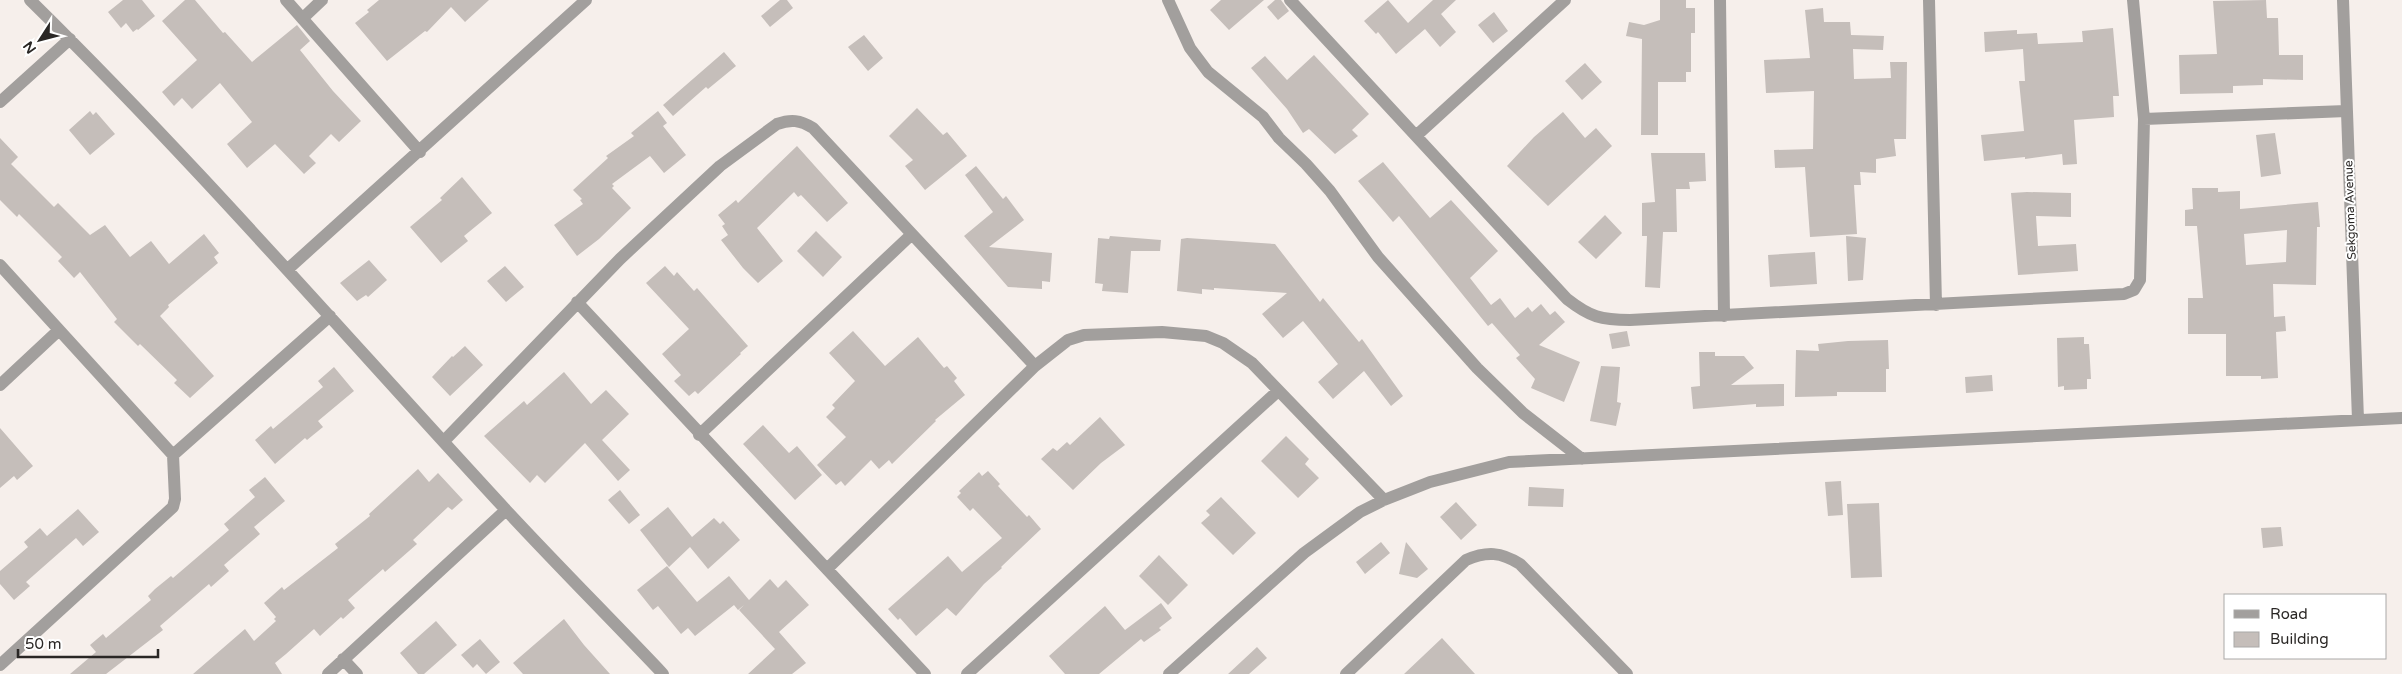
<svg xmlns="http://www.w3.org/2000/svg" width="2402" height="674" font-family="'Varela Round',sans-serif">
  <rect width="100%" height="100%" fill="#f6efeb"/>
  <path fill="#c5beba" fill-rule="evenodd" d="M123,0H142L155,16L138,30L137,29L133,32L126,23L121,28L108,12Z
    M185,0H195L223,33L225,32L252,62L297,25L310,41L300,50L333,91L361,121L339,142L331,134L309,156L316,163L304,174L275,144L247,168L227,144L252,122L220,83L192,109L182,98L174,106L162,92L197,60L162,21Z
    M379,0H489L465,22L451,7L427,32L425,31L387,61L355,23L369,12L367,10Z
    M780,0H787L793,8L770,27L761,16Z
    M1221,0H1264L1229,30L1210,10Z
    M1275,0H1281L1289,11L1278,20L1267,7Z
    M1388,0L1408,23L1433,0H1456L1441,14L1456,32L1440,47L1425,29L1396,54L1378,32L1376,34L1364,21Z
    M1660,0H1686V8H1695V33H1691V72H1686V82H1658V135H1641L1642,39L1626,36L1629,22L1644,25L1660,20Z
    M2266,0L2267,18H2278L2279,55H2303V80L2263,79V85L2233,86V93L2180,94L2179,55L2217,54L2213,1Z
    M1823,8L1824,22H1850L1851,35L1884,36L1883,50L1853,49L1854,79L1891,78L1890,62H1907L1906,139H1894L1896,156L1876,159V173L1860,172L1861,185H1854L1857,234L1810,237L1805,167L1775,168L1774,150L1813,149L1814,91L1766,93L1764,60L1810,58L1805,10Z
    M1494,12L1508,31L1493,43L1478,25Z
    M2113,28L2119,96H2113L2114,117L2074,120L2077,164L2063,165L2062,154L2025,159V157L1984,161L1981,135L2024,131L2019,81H2025L2023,49L1985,52L1984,32L2017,30V34L2037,33L2038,44L2083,42L2082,31Z
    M864,35L883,58L868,71L848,47Z
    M724,52L736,66L708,89L706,87L673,116L663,105Z
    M1314,55L1369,114L1352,130L1358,136L1335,154L1309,129L1303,133L1287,109L1251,68L1265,56L1287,80Z
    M1585,63L1602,82L1582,100L1565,81Z
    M917,108L943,135L947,132L967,156L925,190L905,166L913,160L889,136Z
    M90,111L93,115L96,112L115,134L90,155L69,130Z
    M658,111L667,123L663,126L686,155L664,173L650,156L612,184L614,186L612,188L631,208L599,239L577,256L554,225L583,204L580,200L582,199L573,190L608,158L606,156L634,136L631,133Z
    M1563,112L1585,138L1596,128L1612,146L1548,206L1507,166L1534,137Z
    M2275,133L2281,174L2261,177L2256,135Z
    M0,138L18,157L11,164L54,207L58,203L90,235L105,225L130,257L151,241L169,264L204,234L219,253L214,257L218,263L168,305L169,307L160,316L214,376L190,398L174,383L177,380L140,344L138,346L114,322L117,319L80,272L74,278L58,261L62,257L19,214L17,217L0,200Z
    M797,146L848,203L827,222L801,195L798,197L794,192L757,228L783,261L758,283L743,268L721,240L728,235L722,226L725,224L718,215L736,200L738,203Z
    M1651,153H1705L1706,181L1689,182L1690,189H1676L1677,232H1663L1660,288L1645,287L1647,236H1642V203L1655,202Z
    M1383,162L1430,218L1451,200L1498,251L1470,278L1491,305L1500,298L1515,318L1528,307L1532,312L1541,304L1550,315L1555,311L1565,322L1539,345L1580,362L1564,402L1531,388L1535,379L1516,358L1520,355L1492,323L1488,326L1399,216L1393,222L1358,181Z
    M976,166L1003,199L1006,196L1024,220L989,247L1052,253L1050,282L1042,281V289L1008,287L964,236L993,212L965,175Z
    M462,177L492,213L464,236L468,241L441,263L410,227L442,200L440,198Z
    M2192,188H2218V192L2240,191V209L2318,202L2320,227H2317L2316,285L2273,284L2274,317L2285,316L2286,331L2276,332L2278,378L2261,379V376H2226V334H2188V298H2203L2197,226H2185V210L2193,209ZM2287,230L2286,262L2246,265L2244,234Z
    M2027,192L2071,193V217L2036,216L2038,246L2076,244L2078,271L2018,275L2011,193Z
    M1605,215L1622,233L1596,259L1578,242Z
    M816,231L842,257L823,277L797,251Z
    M1110,236L1161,240L1160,251H1131L1128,293L1102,291L1103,284L1095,283L1098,238L1109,239Z
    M1846,236L1866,238L1863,280L1848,281Z
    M1187,238L1275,244L1320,302L1323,298L1359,342L1362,339L1403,396L1391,406L1364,371L1333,399L1318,382L1338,364L1303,321L1283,338L1262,314L1287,293L1214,288V290L1202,289V294L1177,291L1181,239Z
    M1815,252L1817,284L1770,287L1768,255Z
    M369,260L387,280L368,297L366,295L357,301L340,283Z
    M505,266L524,287L506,302L487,281Z
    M665,266L674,276L677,272L694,291L697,288L748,346L740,353L741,354L698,394L695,391L689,396L674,381L681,375L662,354L689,329L646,283Z
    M853,331L885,366L918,337L944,368L947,366L957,378L954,381L965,395L935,420L936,421L892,464L889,460L879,469L871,460L845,486L841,481L836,485L817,465L846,437L826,417L835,408L832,405L855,381L829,353Z
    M1627,331L1630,346L1612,349L1609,334Z
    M2084,337V344H2089L2091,379H2087V389L2064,390V386L2058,387L2057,338Z
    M1888,340L1889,369H1886V392H1837V396L1795,397L1796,350L1819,351L1818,344L1848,341Z
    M465,346L483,365L450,396L432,377L452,356L453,357Z
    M1699,352H1715V356H1744L1754,368L1731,385L1784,384V406L1756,407V404L1693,409L1691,387L1700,386Z
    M1601,366L1620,367L1617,402L1621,403L1616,426L1590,421Z
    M334,367L354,391L318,421L323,427L307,440L305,438L275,464L255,440L271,426L273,429L323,387L318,381Z
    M564,372L591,404L606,390L629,414L602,440L630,470L618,481L585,443L545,483L537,475L530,483L484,436L524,401L527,405Z
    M1992,375L1993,391L1966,393L1965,377Z
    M1100,417L1125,445L1101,463L1073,490L1041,459L1053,448L1057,451L1067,442L1070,445Z
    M763,425L789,453L797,446L822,475L795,500L743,444Z
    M0,428L33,466L17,480L14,476L0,488Z
    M1286,436L1309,459L1305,464L1319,478L1298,498L1261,461Z
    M418,469L429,482L438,473L463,500L452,510L448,507L413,540L417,544L385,572L383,569L348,600L355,608L343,619L341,617L320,636L314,629L286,654L275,663L282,674H193L245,629L254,641L276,621L274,619L276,617L264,603L282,587L284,590L338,548L335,544L370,516L369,514Z
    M988,471L1000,484L998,486L1027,517L1029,515L1041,529L1001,567L1002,568L984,584L956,616L947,608L916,636L900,618L898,620L888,609L948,556L962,572L1002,538L973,508L970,511L957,497L961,493L959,491L979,472L982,476Z
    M265,477L285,501L254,527L260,534L224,565L229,571L211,587L209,584L160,626L163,630L106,674H70L96,652L90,645L103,634L106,638L151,600L148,596L155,589L171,576L173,578L229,530L224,524L255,497L249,490Z
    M1841,481L1843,515L1828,516L1825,482Z
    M1529,487L1564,489L1563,507L1528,506Z
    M620,490L640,515L629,524L608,500Z
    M1221,497L1256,533L1233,555L1201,523L1210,515L1206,511Z
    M1456,502L1477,525L1461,540L1440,517Z
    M1879,503L1882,577L1851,578L1847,504Z
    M668,507L692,537L714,518L720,524L723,521L740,540L708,569L690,547L669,567L640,530Z
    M78,509L99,532L83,546L76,538L26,582L30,586L14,600L0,584V571L28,547L24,542L40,528L47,536Z
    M2281,527L2283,546L2263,548L2261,528Z
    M1381,542L1390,553L1365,574L1356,562Z
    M1406,542L1428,569L1417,578L1399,574Z
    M1159,555L1188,585L1168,605L1139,576Z
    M667,566L697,602L729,576L749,600L770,579L778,588L786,580L809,605L779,632L806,663L792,674H748L775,649L739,610L744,605L738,610L734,605L695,636L688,628L681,634L658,606L653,610L637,590Z
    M1161,603L1172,618L1159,628L1161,630L1144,642L1141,639L1099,674H1065L1049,656L1105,606L1125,630Z
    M564,619L584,645L610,674H523L513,663Z
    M436,621L457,645L424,674H418L400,653Z
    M1442,638L1475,674H1404Z
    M480,639L500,662L486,674L477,664L473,668L461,655Z
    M1257,647L1267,658L1249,674H1228Z"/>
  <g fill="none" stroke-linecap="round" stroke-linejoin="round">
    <path stroke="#a29f9d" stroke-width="12" d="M30,0C196,163 348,339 506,510C557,565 611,619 663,674
      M286,0L420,152
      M1168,0L1190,48L1208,72L1263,117L1279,138L1306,164L1330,191L1378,257L1477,368L1523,413L1582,459
      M1290,0L1567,299C1590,317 1601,320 1630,320L2124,294L2134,290L2140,280L2144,119L2133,0
      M1720,0L1724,316
      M1929,0L1936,305
      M2343,0L2358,420
      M303,18L322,0
      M0,102L70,39
      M2144,119L2346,111
      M1417,135L1565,0
      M0,265L173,455L175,499L173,507L0,665
      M288,269L586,0
      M577,302L925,674
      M0,385L59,330
      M699,435L911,235
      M444,441L620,259L720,166L777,124C791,119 800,120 813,128L1035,366
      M173,455L330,316
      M828,568L1035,366L1068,340L1084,335L1162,332L1206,336L1223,343L1252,363L1384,500
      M343,659L357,674
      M328,674L506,510
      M967,674L1278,391
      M1169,674L1304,553L1360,512L1384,500L1430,482L1509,462L2402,418
      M1346,674L1466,560C1487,551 1501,552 1520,564L1627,674"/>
  </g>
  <g text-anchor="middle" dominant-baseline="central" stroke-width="4" stroke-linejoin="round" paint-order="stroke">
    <g font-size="12" fill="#2a2725" stroke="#fff">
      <text transform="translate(2350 210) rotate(-92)">Sekgoma Avenue</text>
    </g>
  </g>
  <rect x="2224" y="594" width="162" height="65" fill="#ffffff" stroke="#aaa9a8"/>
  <rect x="2234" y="610" width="25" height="8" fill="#a29f9d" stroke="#aaa9a8"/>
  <text x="2270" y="619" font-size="15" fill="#2a2725">Road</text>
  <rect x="2234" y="632" width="25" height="15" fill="#c5beba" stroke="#aaa9a8"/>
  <text x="2270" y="644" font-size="15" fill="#2a2725">Building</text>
  <g transform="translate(40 40) rotate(234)" stroke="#ffffff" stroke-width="4" paint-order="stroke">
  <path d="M0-4L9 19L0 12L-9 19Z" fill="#2a2725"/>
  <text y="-8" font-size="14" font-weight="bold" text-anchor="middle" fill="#2a2725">N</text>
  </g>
  <path d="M18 649v8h140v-8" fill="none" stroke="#2a2725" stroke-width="2.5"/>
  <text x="25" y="649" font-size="15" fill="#2a2725" stroke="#ffffff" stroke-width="4" paint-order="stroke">50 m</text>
</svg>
